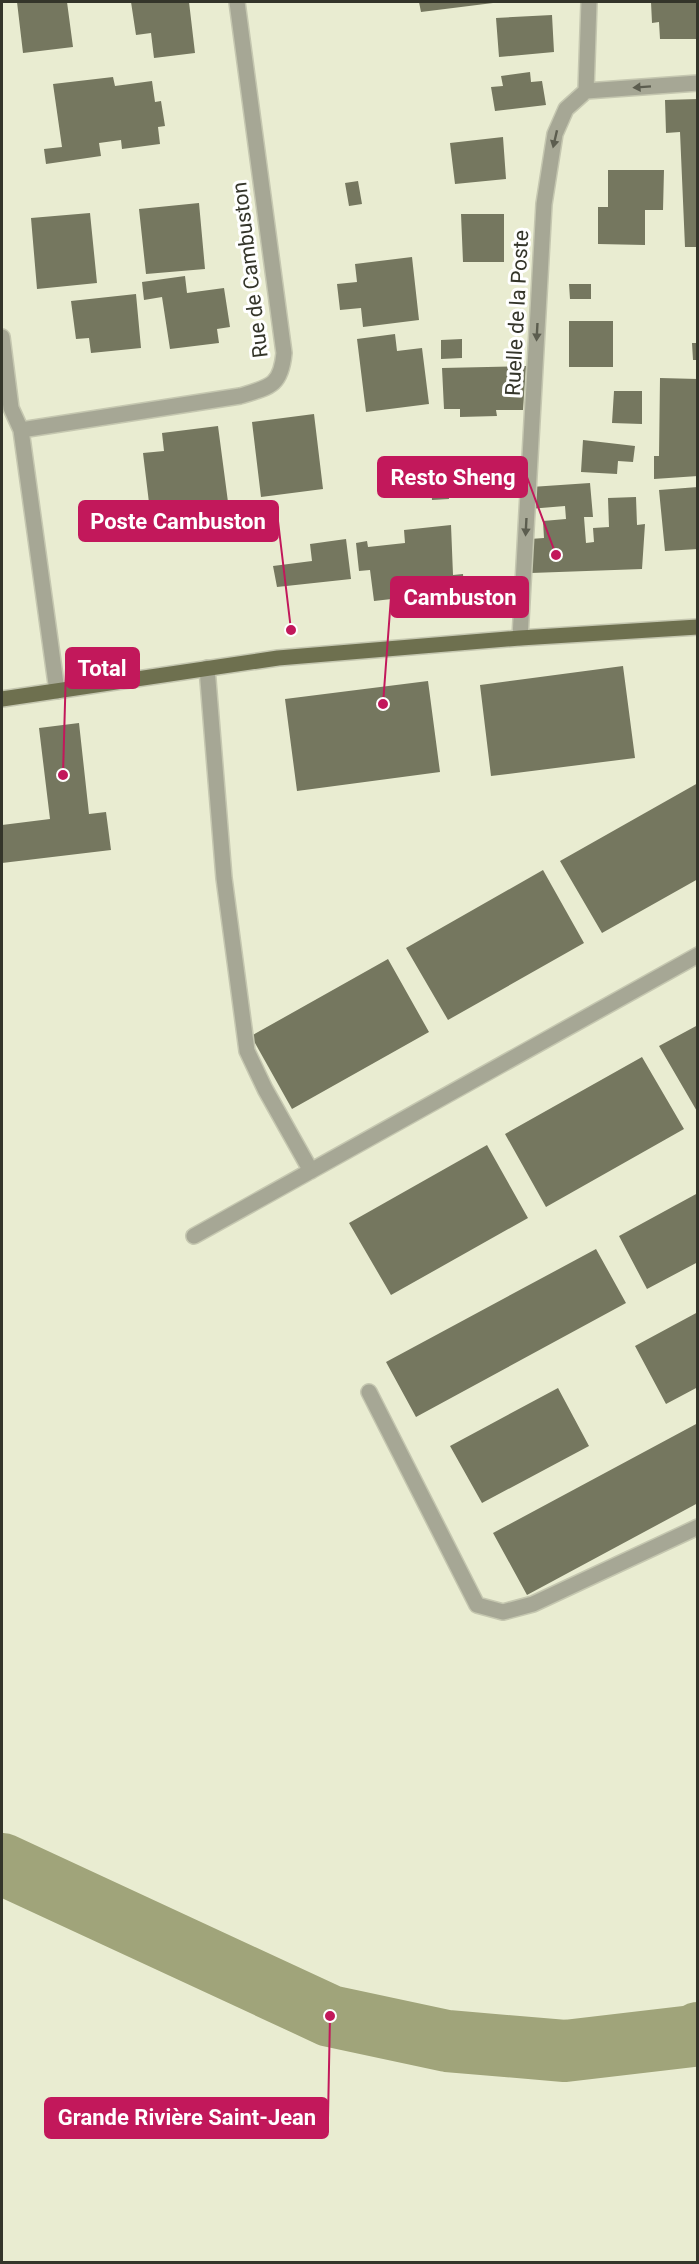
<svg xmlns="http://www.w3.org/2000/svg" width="699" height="2264" font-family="Roboto,sans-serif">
  <rect width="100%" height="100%" fill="#e9ecd1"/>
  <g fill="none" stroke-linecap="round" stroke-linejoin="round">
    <path stroke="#a0a47a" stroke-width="62" d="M2,1864L330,2016L447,2041L565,2051L693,2036L698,2033"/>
  </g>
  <path fill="#75775f" d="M17,2H67L73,47L23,53Z
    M131,2H189L195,53L154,58L151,33L136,35Z
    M419,2H493V3L421,12Z
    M651,2H698V39H660L659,22L652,23Z
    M552,15L554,52L499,57L496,18Z
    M530,72L531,82L542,81L546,105L495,111L491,87L503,86L501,76Z
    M113,77L115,86L152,81L155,102L161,101L165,126L158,127L160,144L122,149L121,140L99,143L101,156L46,164L44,149L62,147L53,84Z
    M698,99V247H685L680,132L666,133L665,100Z
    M503,137L506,179L455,184L450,143Z
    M608,170H664L663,210H645V245L598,244V207H608Z
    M358,181L362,204L349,206L345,183Z
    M199,203L205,269L146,274L139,209Z
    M90,213L97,283L37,289L31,218Z
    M461,214H504V262H463Z
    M412,257L419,320L363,327L361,308L340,310L337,284L357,282L355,264Z
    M185,276L187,293L224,288L230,327L217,329L219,343L170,349L162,297L144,300L142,282Z
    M569,284H591V299H570Z
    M136,294L141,348L91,353L89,338L76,339L71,301Z
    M569,321H613V367H569Z
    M395,334L397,351L422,348L429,404L366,412L357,339Z
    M462,339V358L441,359V340Z
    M692,343H698V360H693Z
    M526,366L523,410H496L497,416L460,417V409H444L442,368Z
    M660,378L698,379V476L654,479V456H659Z
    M614,391H642V424L612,423Z
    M314,414L323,489L261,497L252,422Z
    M218,426L228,502L150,511L143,453L164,451L162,433Z
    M583,440L635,446L633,462L618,461L617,474L581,472Z
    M447,467L449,499L432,500L430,468Z
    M590,483L593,517H584L586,543L594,542L593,528L609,527L608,498L636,497L637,525L645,524L642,569L531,573L530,539L544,538L543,521L566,519L565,506L529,509L531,487Z
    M698,487V549L665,551L659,490Z
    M451,525L453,575L463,574L464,590H454V592L374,601L370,570L359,571L356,543L367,541L368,547L405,543L404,530Z
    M346,539L351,579L277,587L273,566L312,561L310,544Z
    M623,666L635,758L491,776L480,685Z
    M428,681L440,772L297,791L285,699Z
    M79,723L89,814L106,812L111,850L2,863V825L50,819L39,728Z
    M698,783V879L602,933L560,861Z
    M543,870L584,943L448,1020L406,948Z
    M388,959L429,1032L292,1109L251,1036Z
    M698,1025V1113L659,1046Z
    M642,1057L684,1129L546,1207L505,1134Z
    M487,1145L528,1218L391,1295L349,1223Z
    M698,1193V1262L647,1289L619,1236Z
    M596,1249L626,1303L416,1417L386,1362Z
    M698,1312V1387L666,1404L635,1346Z
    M558,1388L589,1446L482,1503L450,1446Z
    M698,1423V1503L527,1595L493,1533Z"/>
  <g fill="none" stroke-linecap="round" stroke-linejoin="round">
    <g stroke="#c5c7b0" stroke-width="18">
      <path id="minor" d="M586,91L698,83
        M2,337L11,408L21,430L57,691
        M21,430L240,396C270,387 281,386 284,353L237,2
        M520,638L544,204L555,134L566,109L586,91L589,2
        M207,668L224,878L247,1051L265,1089L311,1171
        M194,1236L698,955
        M369,1392L477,1605L503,1612L533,1604L698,1527"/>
    </g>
    <g stroke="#c5c7b0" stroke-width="18">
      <path id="major" d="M2,699L278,658L520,638L698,627"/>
    </g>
    <use href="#minor" stroke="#a6a795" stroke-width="15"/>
    <use href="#major" stroke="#6e704f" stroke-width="15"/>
  </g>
  <defs><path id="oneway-solid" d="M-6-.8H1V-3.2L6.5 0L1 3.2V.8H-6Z" transform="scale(1.5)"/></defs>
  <g fill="#5c5d4f">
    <use href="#oneway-solid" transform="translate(642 87) rotate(176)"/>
    <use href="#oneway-solid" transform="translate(555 139) rotate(103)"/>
    <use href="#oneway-solid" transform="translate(537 332) rotate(93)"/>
    <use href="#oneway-solid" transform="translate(526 527) rotate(93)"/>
  </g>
  <g text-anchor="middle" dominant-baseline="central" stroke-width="6" stroke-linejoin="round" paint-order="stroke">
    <g font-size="21" fill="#34352a" stroke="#fff">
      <text transform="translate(250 270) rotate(-97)">Rue de Cambuston</text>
      <text transform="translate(517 313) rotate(-87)">Ruelle de la Poste</text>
    </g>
  </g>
  <path fill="none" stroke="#c2185b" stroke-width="2" d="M556 555L527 477M291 630L278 521M383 704L391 597M63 775L66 668M330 2016L328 2118"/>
  <g fill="#c2185b" stroke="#fff" stroke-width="2">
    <circle cx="556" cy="555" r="6"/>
    <circle cx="291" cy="630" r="6"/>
    <circle cx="383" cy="704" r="6"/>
    <circle cx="63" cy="775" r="6"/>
    <circle cx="330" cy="2016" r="6"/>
  </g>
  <g fill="#c2185b" stroke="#c2185b" stroke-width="2">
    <rect x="378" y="457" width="149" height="40" rx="6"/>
    <rect x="79" y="501" width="199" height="40" rx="6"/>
    <rect x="391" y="577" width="137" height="40" rx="6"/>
    <rect x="66" y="648" width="73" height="40" rx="6"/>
    <rect x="45" y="2098" width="283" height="40" rx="6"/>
  </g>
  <g font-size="22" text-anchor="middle" font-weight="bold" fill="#fff">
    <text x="453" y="485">Resto Sheng</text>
    <text x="178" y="529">Poste Cambuston</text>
    <text x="460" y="605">Cambuston</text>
    <text x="102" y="676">Total</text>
    <text x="187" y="2125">Grande Rivière Saint-Jean</text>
  </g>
  <rect width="699" height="2264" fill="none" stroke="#34352a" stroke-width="6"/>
</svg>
